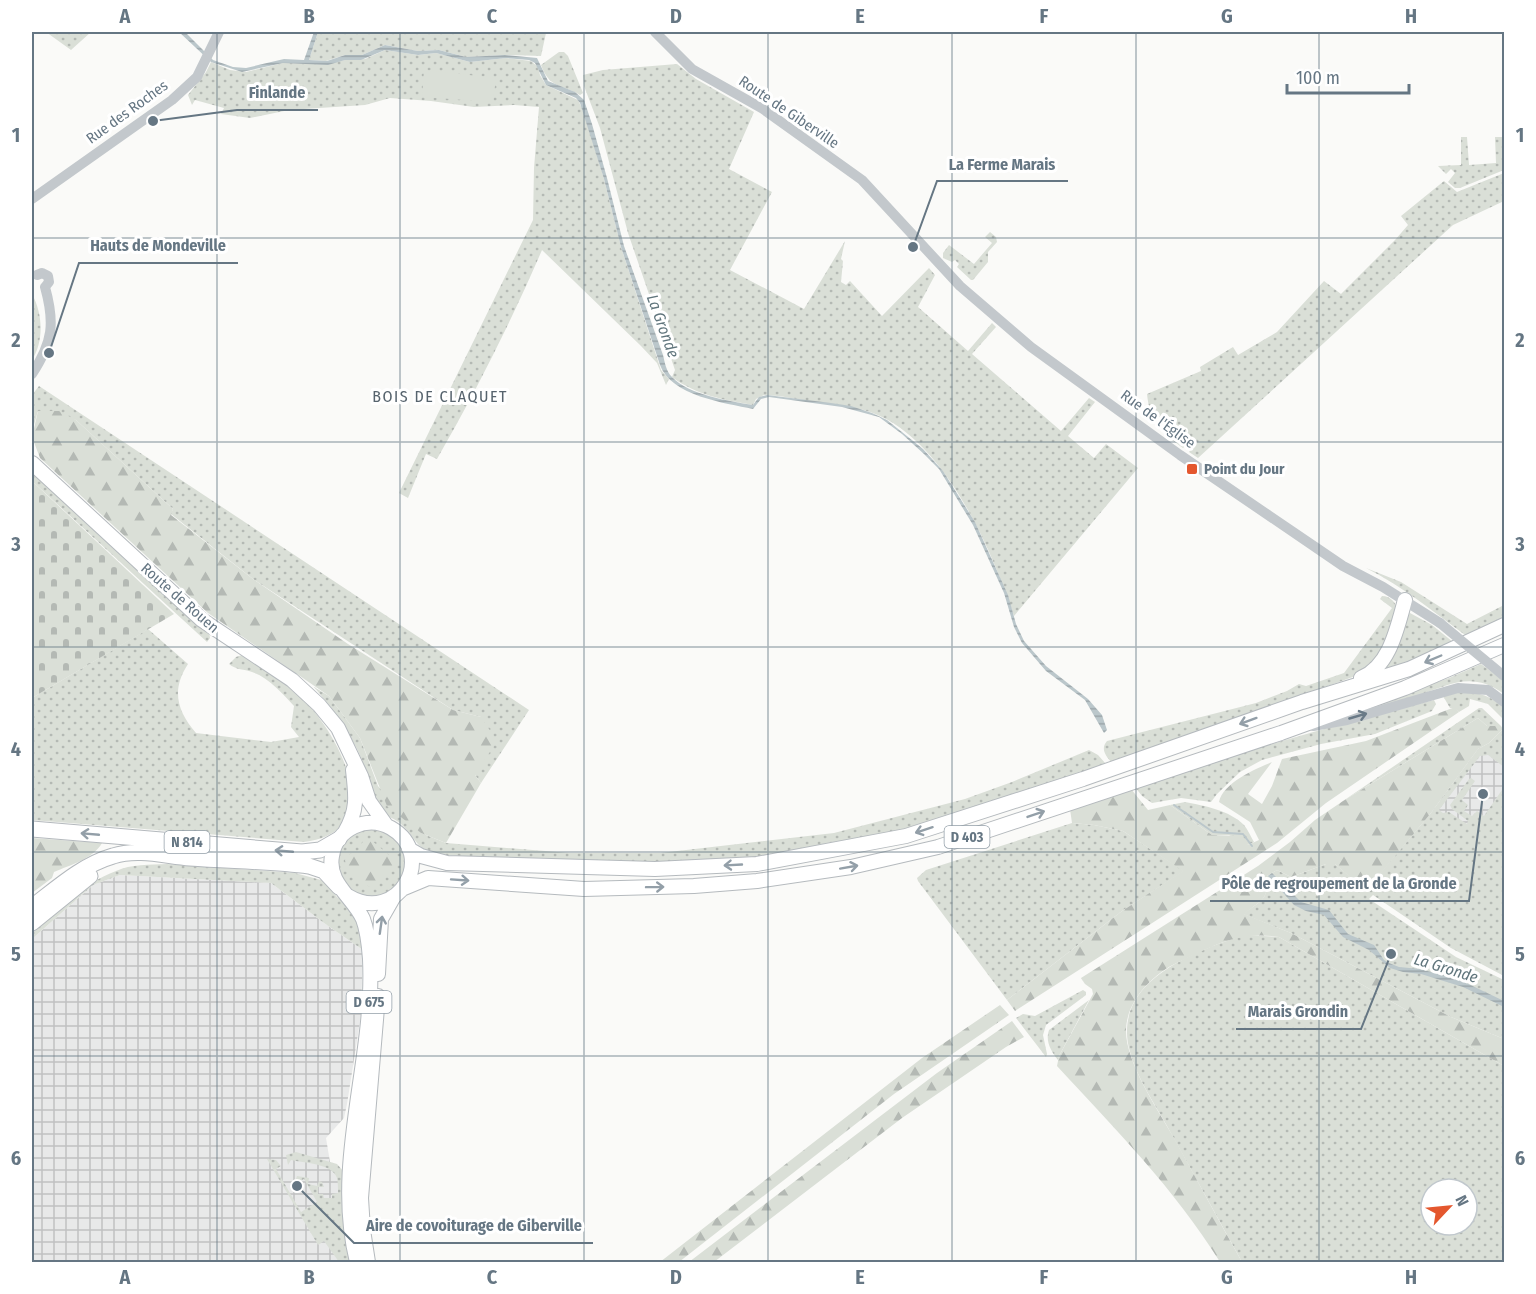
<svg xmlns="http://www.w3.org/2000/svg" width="1536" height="1294" font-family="'Fira Sans Condensed',sans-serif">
  <defs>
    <pattern id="industrial-grid" width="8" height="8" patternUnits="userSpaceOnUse" patternTransform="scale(1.5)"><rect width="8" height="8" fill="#e8e9e9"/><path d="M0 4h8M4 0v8" fill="none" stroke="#c0c1c2"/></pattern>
    <pattern id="green-dots" width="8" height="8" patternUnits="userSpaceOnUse" patternTransform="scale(1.5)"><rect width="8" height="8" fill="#dadfd7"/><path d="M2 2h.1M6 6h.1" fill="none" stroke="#b4b9b4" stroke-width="1.8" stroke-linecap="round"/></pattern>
    <pattern id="forest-firs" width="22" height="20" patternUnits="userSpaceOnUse" patternTransform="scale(1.5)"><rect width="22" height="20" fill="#dadfd7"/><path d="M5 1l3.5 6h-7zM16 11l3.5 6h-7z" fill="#b4b9b4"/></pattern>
    <pattern id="cemetery-stones" width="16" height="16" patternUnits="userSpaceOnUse" patternTransform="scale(1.5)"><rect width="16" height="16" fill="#dadfd7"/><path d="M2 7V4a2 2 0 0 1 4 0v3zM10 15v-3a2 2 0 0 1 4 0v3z" fill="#b4b9b4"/></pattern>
    <pattern id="water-rules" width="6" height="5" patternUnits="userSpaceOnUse" patternTransform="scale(1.5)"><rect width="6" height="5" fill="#bbc7cb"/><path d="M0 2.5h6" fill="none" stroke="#9ca6aa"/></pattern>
  </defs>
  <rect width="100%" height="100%" fill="#fafaf8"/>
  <path fill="url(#industrial-grid)" d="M1478,749L1504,757V806L1475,845L1431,813Z
    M120,875L271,883L324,923L363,950L361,1015L347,1104L344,1118L326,1138L330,1162L337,1167L350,1262H32V939L93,885Z"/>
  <path fill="url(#green-dots)" fill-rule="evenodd" d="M46,32H91L71,50Z
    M318,32H544L546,33L541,56L505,55L466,57L439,50L418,51L385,45L362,55H345L326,61L309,60Z
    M385,50L418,55L436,53L470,62L506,58L531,61L538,67L540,75L546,85L578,100L584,112L604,179L621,247L661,370L669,379L666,385L657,363L641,346L542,250C511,322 476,391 437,459L426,454L408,498L399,493L533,220L534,168L539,107L514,105L474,107L431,101L390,98L365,105L289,110L250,118L221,114L224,108L195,100L192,105L188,95L206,72L211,62L230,70L246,72L283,63L322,64L345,60L365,59Z
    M559,52H564L568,56L583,93L580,95C561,84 549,88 541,65Z
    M677,64L696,79L754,112L729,169L772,192L730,270L804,309L845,241L841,259L843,261L841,282L846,285L850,281L882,316L929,268L935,275L918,307L968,351L992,323L996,327L972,354L1061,431L1089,398L1095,402L1068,436L1094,458L1106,444L1138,468L1014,616C992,550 947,447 880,416C858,406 832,404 809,401C794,399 779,395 764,395L756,399L753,405C724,400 696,395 672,377L675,370L628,233L600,128L584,86L583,75L603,70Z
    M1461,137H1467L1469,165L1496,163L1495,137H1502L1504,170L1460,188H1455L1448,182L1455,173L1451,169L1446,174L1438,166L1461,165Z
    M1504,173V201L1453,225L1198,458L1189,452L1191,449L1186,445L1183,448C1161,432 1150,423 1147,394L1201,371L1200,367L1233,347L1238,355L1277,332L1324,281L1341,294L1395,240L1408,225L1401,216L1444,181L1457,192Z
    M990,232L996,237L997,242L988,252V262L973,280H971L957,267L959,264L955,260L952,262L943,258V253L949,245L974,264L992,243L985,237Z
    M32,294C43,314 44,341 32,360Z
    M39,386L529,710L481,783L475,775L481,717L453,710L253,579L171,514L173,509L76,420L38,411L32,432V395Z
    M32,468L209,631L210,638L207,642L32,481Z
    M1366,568L1401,582L1467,624L1504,605V620L1469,638C1435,613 1404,587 1366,568Z
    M1382,596C1391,596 1396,603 1398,611L1384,652L1364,673L1112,763C1106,756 1100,749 1107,741L1256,703L1287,691L1299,684L1306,686L1344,673L1392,608L1380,599Z
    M1410,613L1432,625L1453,642L1434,650L1430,654L1378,674L1406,615Z
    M148,629L188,664C171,690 177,711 196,733L271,742L299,737L291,727L294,706C283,694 268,677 252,672C244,669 236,670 229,664L236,657L242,655C263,668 286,681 303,699C340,736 390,831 304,842L32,820V698Z
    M1481,664L1504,681V694C1472,671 1451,684 1417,696C1402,701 1387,704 1372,709L1369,706L1449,678Z
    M314,687L329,696L360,738L378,786L421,833L446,843L570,853H660L834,833L965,799L1012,782L1089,750L1098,755L1106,764C1051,783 995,804 939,821C848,847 742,864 648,865C579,866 512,858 444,855C413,849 421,843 401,824C396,819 387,817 382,811C370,797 369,777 362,760C351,733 334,710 314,687Z
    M1456,691C1476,692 1489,694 1504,708V720L1488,704L1470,699L1469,706L1459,712L1455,708H1450L1443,696Z
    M1434,700L1436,704L1432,711L1375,734L1321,744L1262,760L1240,772L1217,794L1211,802L1181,798L1152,803L1142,796L1135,787C1234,754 1333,725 1434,700Z
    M1479,708H1482L1501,726H1487L1478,718L1343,801Z
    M1503,729L1504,732V767L1488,755L1480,756L1439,810L1443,813L1449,812L1467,824L1468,821L1452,809L1450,805L1469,779L1471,778L1475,781L1462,800L1468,805L1464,811L1472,816L1477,811L1484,816L1504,787V976L1451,948L1373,895L1369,899L1456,957L1504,980V1039L1451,1017L1291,933L1243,914C1262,900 1268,901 1267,876L1277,870L1291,877L1326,864H1335L1366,890L1431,813L1478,749L1489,743Z
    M1185,802C1205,806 1229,810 1244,825C1248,830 1251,837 1254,842L1248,845L1229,835H1212L1170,805Z
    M1072,823L1094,825L1123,831L1184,871L1122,911L1007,1000L918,881L917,878L926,870Z
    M338 863a34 34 0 1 1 68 0a34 34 0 1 1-68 0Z
    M167,864L295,873L325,881L337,897L352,908L359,922L363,950L324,923L271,883L120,875L93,885L32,939V932C58,910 83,883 116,871C131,864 150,865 167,864Z
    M1244,935L1279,937L1504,1066V1262H1242C1217,1217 1192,1171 1167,1126C1154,1103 1137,1078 1130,1052C1110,982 1193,952 1244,935ZM1431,1189H1467V1225H1431Z
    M1083,990L1086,992V995L1046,1025L1043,1035L1047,1054L1046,1057L1016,1018L1023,1014L1035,1016Z
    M1089,1000L1059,1056L1058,1060C1051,1051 1045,1041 1049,1030Z
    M296,1152L337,1164L344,1172L353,1262H339L324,1241L318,1245L267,1159L276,1160L281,1166L276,1169L301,1212L317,1202L304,1179L298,1182L296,1179L297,1176L309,1178L308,1184L317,1186L319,1181L322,1182L324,1187H318V1194H323L324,1198H332V1194L338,1193C338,1189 338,1182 337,1178C332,1163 303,1163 291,1160L288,1165L286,1155Z"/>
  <path fill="url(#forest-firs)" d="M38,411H59L76,420L173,509L171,515L253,579L348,644L453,710L481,717L497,741L475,775L481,783L446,843L421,833L387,806L360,738L329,696L208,613L40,458L32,437Z
    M1455,707L1459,712L1326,803L1277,843L1015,1011L1007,1000L1122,911L1183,871L1123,831L1094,825L1072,823L1070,809L1131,789L1148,810L1170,805L1212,835L1241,836L1248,845L1259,840L1250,822L1219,802C1223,783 1255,769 1272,762L1248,794L1262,804L1272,786L1282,759L1366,741Z
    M1478,718L1487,726H1501L1503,729L1489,743L1478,749L1431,813L1366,891L1335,864H1326L1291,877L1277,870L1267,876C1268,902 1262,899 1244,914L1291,933L1451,1017L1504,1039V1066L1279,937C1240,931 1217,944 1183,960C1156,971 1126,999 1126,1031C1126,1063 1158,1110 1174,1138C1197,1180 1219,1221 1242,1262H1220C1174,1188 1116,1130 1057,1066L1059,1056L1093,994L1092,989L1085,984L1081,978L1258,866L1290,842L1315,820L1343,801Z
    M32,838L102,843C93,859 70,865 54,872L52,878L32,893Z
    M370,839L396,861V866C386,873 380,883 369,887C360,878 347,874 345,860L350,854L359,850L363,841Z
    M1000,1005L1009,1015L894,1094L679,1262H660L922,1058Z
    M1012,1021L1024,1037L1006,1047L902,1118L714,1262H689L937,1073Z"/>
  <path fill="url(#cemetery-stones)" d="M32,481L174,614L32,698Z"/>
  <path fill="#dadfd7" d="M424,70L496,78L493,102L422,97Z"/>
  <path fill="url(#water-rules)" d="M179,32H185L213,60L233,67L246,68L284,59L304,60L314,32H318L309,60L327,61L345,55H362L385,45L418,51L439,50L466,57L505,55L537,58L548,81L575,92L584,100L592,124L607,178L624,246L663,355C665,363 666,371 672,377C689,395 729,401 753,405L759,397L767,395L831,403L851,406L872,413L887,420L923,449L943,471L975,522L1008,595L1016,624L1024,641L1046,666L1088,699L1102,715L1107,730L1104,733L1085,700L1046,671L1022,643L1014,627L1004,593L973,525L939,469L924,454L902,434L879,417L842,407L769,397L761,399L753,409C725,403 671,396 660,365L621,247L604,179L580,103L576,98L546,85L535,63L529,60L506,58L470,62L436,53L418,55L385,50L361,60H345L328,65L283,63L242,72L211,62Z
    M1272,873L1301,902L1329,910L1348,934L1374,945L1384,960L1389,963L1399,967L1420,969L1460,980L1504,1001V1007L1463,987L1421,974L1403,972L1390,968L1369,950L1343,937L1324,915L1306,911L1294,905L1268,876Z"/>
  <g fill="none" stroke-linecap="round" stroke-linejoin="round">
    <path stroke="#bbc7cb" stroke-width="2" d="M1174,805L1213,832L1243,834L1252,846"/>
    <g stroke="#b5babe" stroke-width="16">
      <path id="major" d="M32,463L202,620L292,680L319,705L338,728L361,776L369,801L386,825
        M1361,678C1390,666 1397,628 1405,600
        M345,832C358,810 356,796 353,770
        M409,849L421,856L447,863L655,869L757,864L906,836L1083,779L1302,702L1409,669L1504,625
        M404,888L428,878L584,889L694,886L757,881L851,867L938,847L1281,733L1405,688L1504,645
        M348,896C398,926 438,855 391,828C367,814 336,829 332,856C327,883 353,897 363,919C368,932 369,946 370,959C375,1061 332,1162 357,1262
        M378,974L381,919L393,898
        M368,1262L363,1230L361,1198L378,996"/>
    </g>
    <g stroke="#b4b9bd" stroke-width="17">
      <path id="highway" d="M32,829L302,852L320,850L339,839
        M32,907C57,888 82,865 113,856C138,848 165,856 190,858C230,861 270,861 309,866L324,871L339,887
        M32,923L90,876"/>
    </g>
    <path stroke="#c3c8cc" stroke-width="10" d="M655,32L692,69L763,109L862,180L960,286L1031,347L1180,455L1343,566L1383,587L1440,623
      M32,199L172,100L197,77L219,32
      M37,275L42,273L48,276L49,282L45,287
      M32,374C53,342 55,323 45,287
      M1313,726L1347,720L1458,688L1488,690L1504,702"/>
    <use href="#major" stroke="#fff" stroke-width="14"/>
    <use href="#highway" stroke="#fff" stroke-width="15"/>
    <path stroke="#c3c8cc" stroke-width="10" d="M1440,623L1504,676"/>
  </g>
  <defs><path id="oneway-shaft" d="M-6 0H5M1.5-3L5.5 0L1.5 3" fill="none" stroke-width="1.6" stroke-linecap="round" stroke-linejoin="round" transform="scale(1.5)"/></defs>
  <g stroke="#939fa8">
    <use href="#oneway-shaft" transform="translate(1433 659) rotate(157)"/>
    <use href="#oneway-shaft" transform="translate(1248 721) rotate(160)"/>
    <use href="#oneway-shaft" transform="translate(1036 814) rotate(-19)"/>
    <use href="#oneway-shaft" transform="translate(924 830) rotate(162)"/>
    <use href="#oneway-shaft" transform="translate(90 834) rotate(-175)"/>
    <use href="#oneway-shaft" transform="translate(284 851) rotate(-175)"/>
    <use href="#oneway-shaft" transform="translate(733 865) rotate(177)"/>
    <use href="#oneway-shaft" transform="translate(849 867) rotate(-10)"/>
    <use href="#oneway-shaft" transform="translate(460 880) rotate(4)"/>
    <use href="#oneway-shaft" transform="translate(655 887) rotate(-1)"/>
    <use href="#oneway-shaft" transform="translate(381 925) rotate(-82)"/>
  </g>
  <use stroke="#6a7a87" href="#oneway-shaft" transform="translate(1358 716) rotate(-16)"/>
  <path fill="none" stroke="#657683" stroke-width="1.5" stroke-opacity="0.55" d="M217,32V1262M400,32V1262M584,32V1262M768,32V1262M952,32V1262M1136,32V1262M1319,32V1262M32,238H1504M32,442H1504M32,647H1504M32,852H1504M32,1056H1504"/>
  <rect fill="#e4572e" stroke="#fff" stroke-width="2" x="1186" y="463" width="12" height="12" rx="3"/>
  <g text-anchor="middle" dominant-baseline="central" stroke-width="6" stroke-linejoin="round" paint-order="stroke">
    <g fill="#fff" stroke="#939fa8" stroke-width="1.5">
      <rect x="944.5" y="826" width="45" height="22" rx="4.5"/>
      <rect x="164.5" y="831" width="45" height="22" rx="4.5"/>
      <rect x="346.5" y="991" width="45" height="22" rx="4.5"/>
    </g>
    <g font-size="14" font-weight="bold" fill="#657683">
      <text x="967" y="837">D 403</text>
      <text x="187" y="842">N 814</text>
      <text x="369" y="1002">D 675</text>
    </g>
    <g font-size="15" fill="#657683" stroke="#fff">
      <text transform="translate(127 112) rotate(-36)">Rue des Roches</text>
      <text transform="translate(789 112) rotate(34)">Route de Giberville</text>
      <text transform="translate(1158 419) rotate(36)">Rue de l'Église</text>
      <text transform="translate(180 598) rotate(41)">Route de Rouen</text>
    </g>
    <g font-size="15" font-weight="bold" fill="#657683" stroke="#fff" text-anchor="start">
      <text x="1204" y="469">Point du Jour</text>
    </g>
    <g font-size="16" font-style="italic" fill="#60757c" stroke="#fff">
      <text transform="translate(663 326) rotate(70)">La Gronde</text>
      <text transform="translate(1446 968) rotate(17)">La Gronde</text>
    </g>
    <g font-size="16" letter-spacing="1.5" fill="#57646e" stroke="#fff">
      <text x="440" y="396">BOIS DE CLAQUET</text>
    </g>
  </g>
  <path fill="none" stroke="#657683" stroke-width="2" d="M153 121L237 110H318M913 247L937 181H1068M49 353L79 263H238M1483 794L1469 901H1210M1391 954L1361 1029H1236M297 1186L354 1243H593"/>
  <g fill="#657683" stroke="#fff" stroke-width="2">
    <circle cx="153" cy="121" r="6"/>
    <circle cx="913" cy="247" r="6"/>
    <circle cx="49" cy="353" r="6"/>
    <circle cx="1483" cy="794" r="6"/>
    <circle cx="1391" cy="954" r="6"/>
    <circle cx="297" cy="1186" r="6"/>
  </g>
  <g font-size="16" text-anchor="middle" font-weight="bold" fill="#657683" stroke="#fff" stroke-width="6" stroke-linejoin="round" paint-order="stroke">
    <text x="277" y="98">Finlande</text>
    <text x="1002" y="170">La Ferme Marais</text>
    <text x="158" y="251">Hauts de Mondeville</text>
    <text x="1339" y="889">Pôle de regroupement de la Gronde</text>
    <text x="1298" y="1017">Marais Grondin</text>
    <text x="474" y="1231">Aire de covoiturage de Giberville</text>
  </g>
  <rect width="1536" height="1294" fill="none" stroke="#ffffff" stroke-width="66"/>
  <g transform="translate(1449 1207) rotate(64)"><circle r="28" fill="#ffffff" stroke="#c1c8cd" stroke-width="1.5"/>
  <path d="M0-4.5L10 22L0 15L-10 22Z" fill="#e4572e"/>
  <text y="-9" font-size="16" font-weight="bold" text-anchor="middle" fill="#657683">N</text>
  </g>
  <path d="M1287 84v9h122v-9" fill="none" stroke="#657683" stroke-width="3"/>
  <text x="1296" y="84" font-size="18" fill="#657683" stroke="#ffffff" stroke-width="4.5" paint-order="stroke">100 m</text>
  <rect x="33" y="33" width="1470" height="1228" fill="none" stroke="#657683" stroke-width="2"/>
  <g font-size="20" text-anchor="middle" font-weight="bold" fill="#657683">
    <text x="125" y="23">A</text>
    <text x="309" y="23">B</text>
    <text x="492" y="23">C</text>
    <text x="676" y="23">D</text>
    <text x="860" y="23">E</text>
    <text x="1044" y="23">F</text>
    <text x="1227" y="23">G</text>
    <text x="1411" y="23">H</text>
    <text x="16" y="142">1</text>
    <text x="1520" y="142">1</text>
    <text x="16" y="347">2</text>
    <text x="1520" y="347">2</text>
    <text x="16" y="551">3</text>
    <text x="1520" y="551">3</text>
    <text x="16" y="756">4</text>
    <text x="1520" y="756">4</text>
    <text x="16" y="961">5</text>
    <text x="1520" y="961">5</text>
    <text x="16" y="1165">6</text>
    <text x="1520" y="1165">6</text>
    <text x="125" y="1284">A</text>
    <text x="309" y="1284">B</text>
    <text x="492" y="1284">C</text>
    <text x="676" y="1284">D</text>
    <text x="860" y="1284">E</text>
    <text x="1044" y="1284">F</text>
    <text x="1227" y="1284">G</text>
    <text x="1411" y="1284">H</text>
  </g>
</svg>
